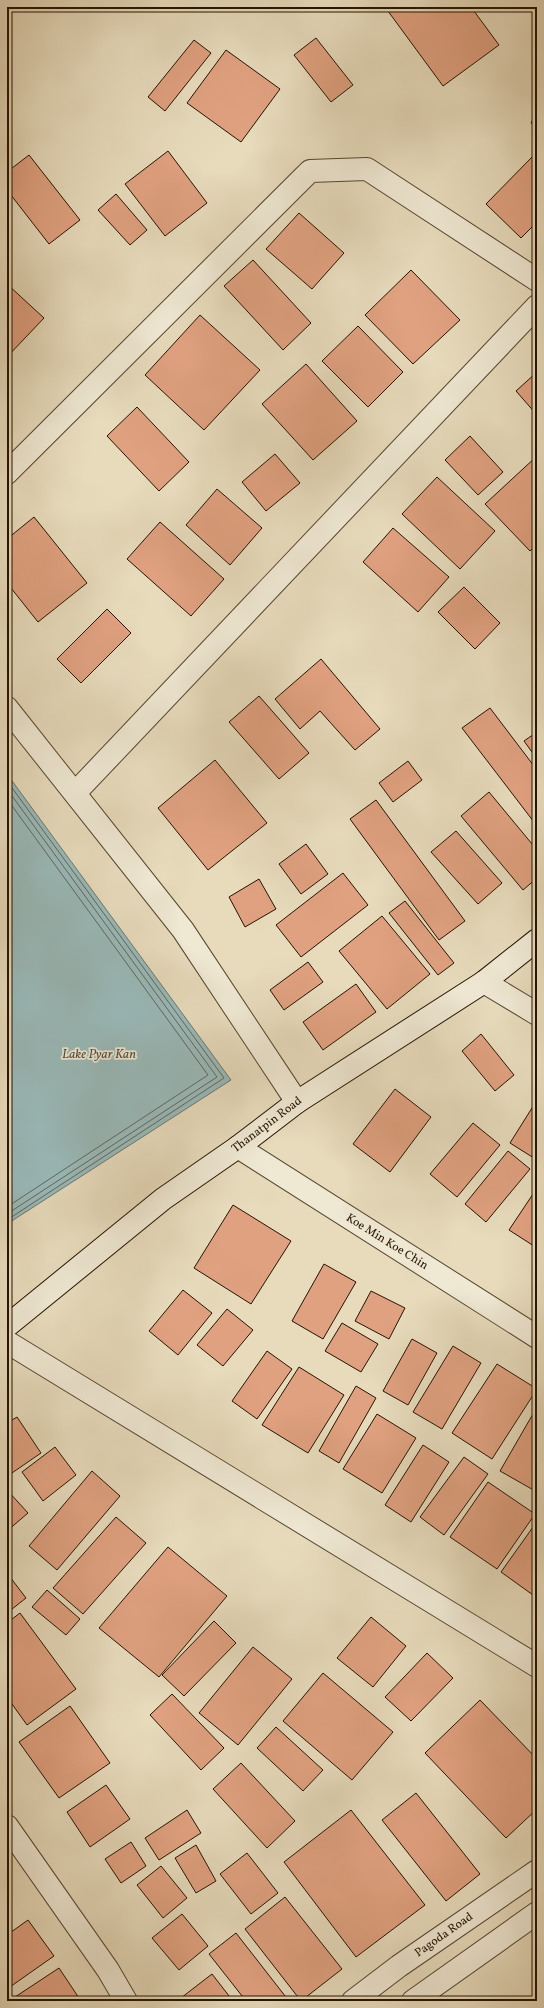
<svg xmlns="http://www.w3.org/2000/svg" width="544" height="2008" font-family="Vollkorn,serif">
  <rect width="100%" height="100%" fill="#e7dbbc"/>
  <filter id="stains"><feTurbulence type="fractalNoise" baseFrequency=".005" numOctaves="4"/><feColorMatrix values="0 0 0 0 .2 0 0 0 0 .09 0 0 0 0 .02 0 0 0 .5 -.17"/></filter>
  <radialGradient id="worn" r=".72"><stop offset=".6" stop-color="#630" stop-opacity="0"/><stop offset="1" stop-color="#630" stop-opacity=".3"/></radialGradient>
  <path fill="#99b9b9" stroke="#6b776f" d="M7,774L231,1080L7,1224Z"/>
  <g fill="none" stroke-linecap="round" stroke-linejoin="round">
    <path stroke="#5f665c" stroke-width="1" d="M7,781L224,1078L7,1220
      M7,789L217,1077L7,1214
      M7,799L208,1075L7,1207"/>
  </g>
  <path fill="#e0a180" stroke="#251300" d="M385,7H471L499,45L443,86Z
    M316,38L353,85L331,102L294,55Z
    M194,40L211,53L165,111L148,97Z
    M226,50L280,89L241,142L187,103Z
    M537,112V127L531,123Z
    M168,151L207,203L165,236L125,184Z
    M29,155L80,220L49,244L7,190V172Z
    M532,157L537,161V222L521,238L486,204Z
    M116,194L147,230L130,245L98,210Z
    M299,213L344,253L312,289L266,249Z
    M253,260L311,323L283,350L224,286Z
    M411,270L460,320L413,364L365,315Z
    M7,284L44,318L7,357Z
    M200,315L260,370L204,430L145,375Z
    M358,326L403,372L368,407L322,361Z
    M306,364L357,421L313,460L262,404Z
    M537,372V415L516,391Z
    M137,407L189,462L159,491L107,436Z
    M470,436L503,472L478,495L445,460Z
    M275,454L300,483L266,511L242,482Z
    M537,456V544L530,551L485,504Z
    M437,477L495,531L460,569L402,514Z
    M217,489L262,528L230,565L186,525Z
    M34,517L87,583L38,622L7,583V539Z
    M160,522L224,579L191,616L127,559Z
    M393,528L449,577L418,612L363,562Z
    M464,587L500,623L475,649L438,612Z
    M107,609L131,633L81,683L57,659Z
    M321,659L380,729L355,750L320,711L300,729L275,699Z
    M259,696L309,753L279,779L229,722Z
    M490,708L537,770V826L462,728Z
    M537,732V759L524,741Z
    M215,760L267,823L208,870L158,808Z
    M408,761L422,780L393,802L379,783Z
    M489,792L537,850V878L523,890L461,816Z
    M376,800L465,921L439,940L350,819Z
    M456,831L502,883L478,904L431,852Z
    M306,844L328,874L301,894L279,864Z
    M343,873L368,905L301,957L276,925Z
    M259,879L276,909L245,927L229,897Z
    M405,901L454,963L438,975L389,913Z
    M382,916L430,974L387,1009L339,951Z
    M308,962L323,982L284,1010L270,990Z
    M356,984L376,1012L323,1050L303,1022Z
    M481,1034L514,1075L495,1091L462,1051Z
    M395,1089L431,1117L390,1172L353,1144Z
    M537,1100V1160L510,1143Z
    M473,1123L500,1145L457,1197L430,1174Z
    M508,1151L530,1169L486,1222L465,1204Z
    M537,1188V1248L509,1230Z
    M233,1205L291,1241L251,1304L194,1268Z
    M324,1264L356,1282L323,1339L292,1321Z
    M183,1290L212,1313L178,1355L149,1331Z
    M371,1291L405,1308L389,1339L355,1321Z
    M227,1309L253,1330L223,1366L197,1345Z
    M342,1323L378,1344L361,1372L325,1351Z
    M412,1339L437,1353L408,1405L383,1391Z
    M453,1346L481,1363L442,1429L413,1412Z
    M267,1351L292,1369L257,1419L232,1401Z
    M497,1364L537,1389L492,1459L452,1433Z
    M299,1367L344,1395L308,1453L262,1425Z
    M356,1386L376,1398L339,1463L319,1451Z
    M537,1407V1492L500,1471Z
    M377,1414L416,1438L382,1493L343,1469Z
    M17,1417L41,1453L9,1475L7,1472V1423Z
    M423,1445L449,1462L411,1522L385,1505Z
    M55,1447L76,1475L43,1501L22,1472Z
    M464,1457L488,1474L444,1535L420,1517Z
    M92,1471L120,1496L57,1570L29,1546Z
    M488,1482L535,1514L497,1569L450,1537Z
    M7,1490L28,1513L7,1531Z
    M116,1517L146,1543L83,1614L53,1588Z
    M533,1527L537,1530V1590L533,1595L501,1572Z
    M168,1547L227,1596L159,1677L99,1628Z
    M7,1573L26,1598L7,1613Z
    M47,1590L80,1619L66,1635L32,1607Z
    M20,1613L76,1689L27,1725L7,1697V1623Z
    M371,1617L406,1646L373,1687L337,1658Z
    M214,1621L236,1643L184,1696L162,1675Z
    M253,1647L292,1679L238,1745L199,1713Z
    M427,1653L453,1678L411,1721L385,1697Z
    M323,1673L393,1732L352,1780L283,1721Z
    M172,1694L224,1748L201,1770L150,1715Z
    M480,1700L537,1759V1809L506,1838L425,1753Z
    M70,1706L110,1763L59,1798L19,1742Z
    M276,1727L323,1770L303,1791L257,1748Z
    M241,1763L295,1821L267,1848L213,1789Z
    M106,1785L130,1819L90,1847L67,1812Z
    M416,1793L480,1874L446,1901L382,1820Z
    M187,1810L201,1833L159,1860L145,1838Z
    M351,1810L425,1905L356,1957L284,1862Z
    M131,1842L146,1866L121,1883L105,1859Z
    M196,1845L216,1881L196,1893L175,1858Z
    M247,1853L278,1893L251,1914L220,1874Z
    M161,1866L187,1898L163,1918L137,1885Z
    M285,1897L342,1969L301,2001L245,1929Z
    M182,1914L208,1946L179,1970L152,1938Z
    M28,1920L54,1956L7,1989V1935Z
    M236,1933L289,2001H246L209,1954Z
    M59,1968L81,2001H9Z
    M212,1974L233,2001H177Z"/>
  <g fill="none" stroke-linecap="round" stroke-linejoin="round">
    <g stroke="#56452f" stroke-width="24">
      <path id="minor" d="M7,473L310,171L367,169L537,280
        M7,708L183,930L297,1102
        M75,793L537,306
        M484,982L537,1014
        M238,1147L537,1337
        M7,1342L537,1666
        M7,1826L108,1970L126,2001"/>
    </g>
    <g stroke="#56452f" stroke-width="24">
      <path id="tertiary" d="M353,2001L399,1966L537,1871
        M413,2001L537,1913"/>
    </g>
    <g stroke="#251300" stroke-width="24">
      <path id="secondary" d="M7,1326L163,1199L238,1147L297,1102L484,982L537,940"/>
    </g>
    <use href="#minor" stroke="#efe8d3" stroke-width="22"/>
    <use href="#tertiary" stroke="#efe8d3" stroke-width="22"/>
    <use href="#secondary" stroke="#efe8d3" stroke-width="22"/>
  </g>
  <g text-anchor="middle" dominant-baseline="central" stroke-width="3.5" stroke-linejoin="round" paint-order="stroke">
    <g font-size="12" fill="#251300" stroke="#efe8d3">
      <text transform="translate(267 1125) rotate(-37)">Thanatpin Road</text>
      <text transform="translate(387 1242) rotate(32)">Koe Min Koe Chin</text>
      <text transform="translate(444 1935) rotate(-35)">Pagoda Road</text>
    </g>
    <g font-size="13" font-style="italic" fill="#4e4d41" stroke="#efe8d3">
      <text x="99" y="1055">Lake Pyar Kan</text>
    </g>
  </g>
  <rect width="544" height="2008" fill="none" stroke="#e7dbbc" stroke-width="24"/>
  <rect x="8" y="8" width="528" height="1992" fill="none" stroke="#251300" stroke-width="2"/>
  <rect x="12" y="12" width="520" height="1984" fill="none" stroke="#251300"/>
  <rect width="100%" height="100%" filter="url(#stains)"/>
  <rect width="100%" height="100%" fill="url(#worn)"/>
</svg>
